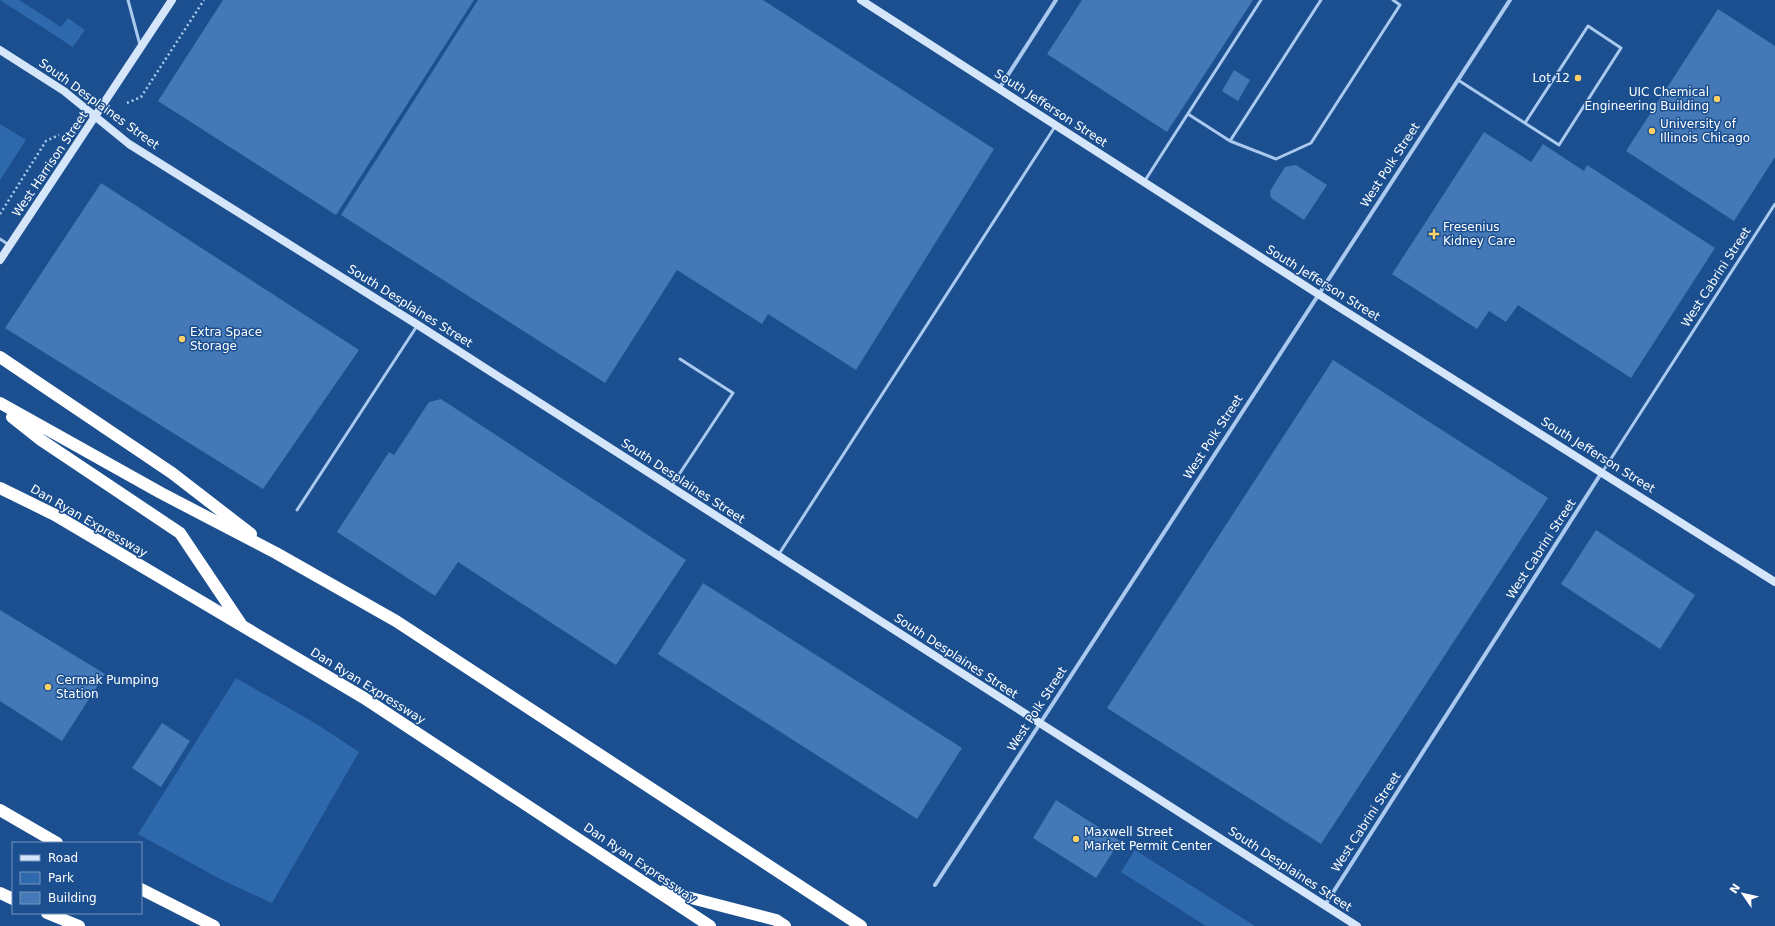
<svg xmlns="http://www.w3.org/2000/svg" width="1775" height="926" font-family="'DejaVu Sans',sans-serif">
  <rect width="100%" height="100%" fill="#1b4f8f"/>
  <path fill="#2e69ad" d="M0,0H19L61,27L68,18L85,30L73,47Z
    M0,124L26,140L0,180Z
    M236,678L315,723L359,752L272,903L222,880L138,834Z
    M1135,850L1255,926H1206L1121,872Z"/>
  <path fill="#4478b7" d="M223,0H474L336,215L158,101Z
    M478,0H763L994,149L856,370L768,314L762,324L677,270L605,383L341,215Z
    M1082,0H1253L1167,132L1047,54Z
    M1718,9L1775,46V157L1734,221L1626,151Z
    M1234,70L1250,80L1238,101L1222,91Z
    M1484,132L1531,162L1543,144L1584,171L1587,165L1715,248L1631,378L1518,305L1506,322L1489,311L1477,329L1392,274Z
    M1296,165L1327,185L1304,220L1271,198L1270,191L1285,167Z
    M101,183L359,350L263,489L5,328Z
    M1333,360L1548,498L1321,844L1107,708Z
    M441,399L686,560L616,665L458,562L435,596L337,532L389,452L394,455L429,402Z
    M1596,530L1695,595L1660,649L1561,584Z
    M703,583L962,748L917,819L658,654Z
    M0,610L105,674L62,741L0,701Z
    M162,723L190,741L161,787L132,768Z
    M1056,800L1120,841L1096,878L1033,838Z"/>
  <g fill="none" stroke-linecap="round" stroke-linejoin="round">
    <path stroke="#a9c9ee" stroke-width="2.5" stroke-dasharray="2 3" stroke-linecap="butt" d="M127,103L141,97L204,0
      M0,214L46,141L59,135"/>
    <path stroke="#a9c9ee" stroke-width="3" d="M128,0L140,45
      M1458,80L1559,145L1621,48L1588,26L1525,123
      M1188,114L1230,141L1276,159L1311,143L1400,5L1393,0
      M1230,141L1321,0
      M1144,182L1261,0
      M0,239L9,245
      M1603,471L1775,204
      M672,485L733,393L680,359
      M297,510L417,326
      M779,554L1056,125"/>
    <path stroke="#a9c9ee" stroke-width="4" d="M999,89L1056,0
      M935,885L1510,0
      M1325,905L1602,472"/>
    <path stroke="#d6e6fa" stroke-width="8" d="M861,0L1318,294L1775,582
      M0,50L64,91L129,144L418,325L1357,926
      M0,260L172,0"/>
    <path stroke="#fff" stroke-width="12" d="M0,357L172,473L251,534
      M0,403L161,493L276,553L396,621L861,926
      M12,417L41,440L180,533L241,624
      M0,488L55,515L364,698L710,926
      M0,810L57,843
      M141,889L214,926
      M664,891L776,920L785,926
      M0,893L13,899
      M47,913L79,926"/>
  </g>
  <g fill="#ffd166" stroke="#1b4f8f" stroke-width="1.5">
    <circle cx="1578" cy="78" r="4"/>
    <circle cx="1717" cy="99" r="4"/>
    <circle cx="1652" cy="131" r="4"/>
    <path d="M1432 228h4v4h4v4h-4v4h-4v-4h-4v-4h4z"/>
    <circle cx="182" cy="339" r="4"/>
    <circle cx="48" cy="687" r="4"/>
    <circle cx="1076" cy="839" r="4"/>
  </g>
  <g text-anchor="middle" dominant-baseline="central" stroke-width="3" stroke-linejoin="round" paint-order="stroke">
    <g font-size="12" fill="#fff" stroke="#1b4f8f" text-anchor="start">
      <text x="1570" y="78" text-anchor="end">Lot 12</text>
      <text x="1709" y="92" text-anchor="end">UIC Chemical<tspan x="1709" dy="14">Engineering Building</tspan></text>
      <text x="1660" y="124">University of<tspan x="1660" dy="14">Illinois Chicago</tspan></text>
      <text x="1443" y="227">Fresenius<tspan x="1443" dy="14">Kidney Care</tspan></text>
      <text x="190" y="332">Extra Space<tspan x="190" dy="14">Storage</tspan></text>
      <text x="56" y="680">Cermak Pumping<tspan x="56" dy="14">Station</tspan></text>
      <text x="1084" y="832">Maxwell Street<tspan x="1084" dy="14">Market Permit Center</tspan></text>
    </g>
    <g font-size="12" fill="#fff" stroke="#1b4f8f">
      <text transform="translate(99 104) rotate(36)">South Desplaines Street</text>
      <text transform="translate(1051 108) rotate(33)">South Jefferson Street</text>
      <text transform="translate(50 164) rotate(-56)">West Harrison Street</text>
      <text transform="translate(1390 165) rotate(-57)">West Polk Street</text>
      <text transform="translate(1716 277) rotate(-57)">West Cabrini Street</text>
      <text transform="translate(1323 283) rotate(32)">South Jefferson Street</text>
      <text transform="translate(410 306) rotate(32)">South Desplaines Street</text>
      <text transform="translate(1213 437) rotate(-57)">West Polk Street</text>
      <text transform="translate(1598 455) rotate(32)">South Jefferson Street</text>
      <text transform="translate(683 481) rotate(33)">South Desplaines Street</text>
      <text transform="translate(89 521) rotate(30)">Dan Ryan Expressway</text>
      <text transform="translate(1541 549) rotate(-57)">West Cabrini Street</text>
      <text transform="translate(956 656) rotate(33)">South Desplaines Street</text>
      <text transform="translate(368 686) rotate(32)">Dan Ryan Expressway</text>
      <text transform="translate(1037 709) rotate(-57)">West Polk Street</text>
      <text transform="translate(1366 822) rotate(-57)">West Cabrini Street</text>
      <text transform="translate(640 863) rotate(34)">Dan Ryan Expressway</text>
      <text transform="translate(1290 869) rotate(33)">South Desplaines Street</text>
    </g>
  </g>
  <rect x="12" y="842" width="130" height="72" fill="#1b4f8f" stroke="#7695bc"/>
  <rect x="20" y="855" width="20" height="6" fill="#d6e6fa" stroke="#7695bc"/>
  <text x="48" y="862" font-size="12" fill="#ffffff">Road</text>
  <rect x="20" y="872" width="20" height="12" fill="#2e69ad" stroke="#7695bc"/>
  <text x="48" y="882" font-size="12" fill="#ffffff">Park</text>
  <rect x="20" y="892" width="20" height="12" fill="#4478b7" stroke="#7695bc"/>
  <text x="48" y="902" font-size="12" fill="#ffffff">Building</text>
  <g transform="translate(1743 894) rotate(304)" stroke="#1b4f8f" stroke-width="3" paint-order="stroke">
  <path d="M0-3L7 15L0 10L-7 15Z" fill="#ffffff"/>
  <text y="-6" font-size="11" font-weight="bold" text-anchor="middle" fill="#ffffff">N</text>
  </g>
</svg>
